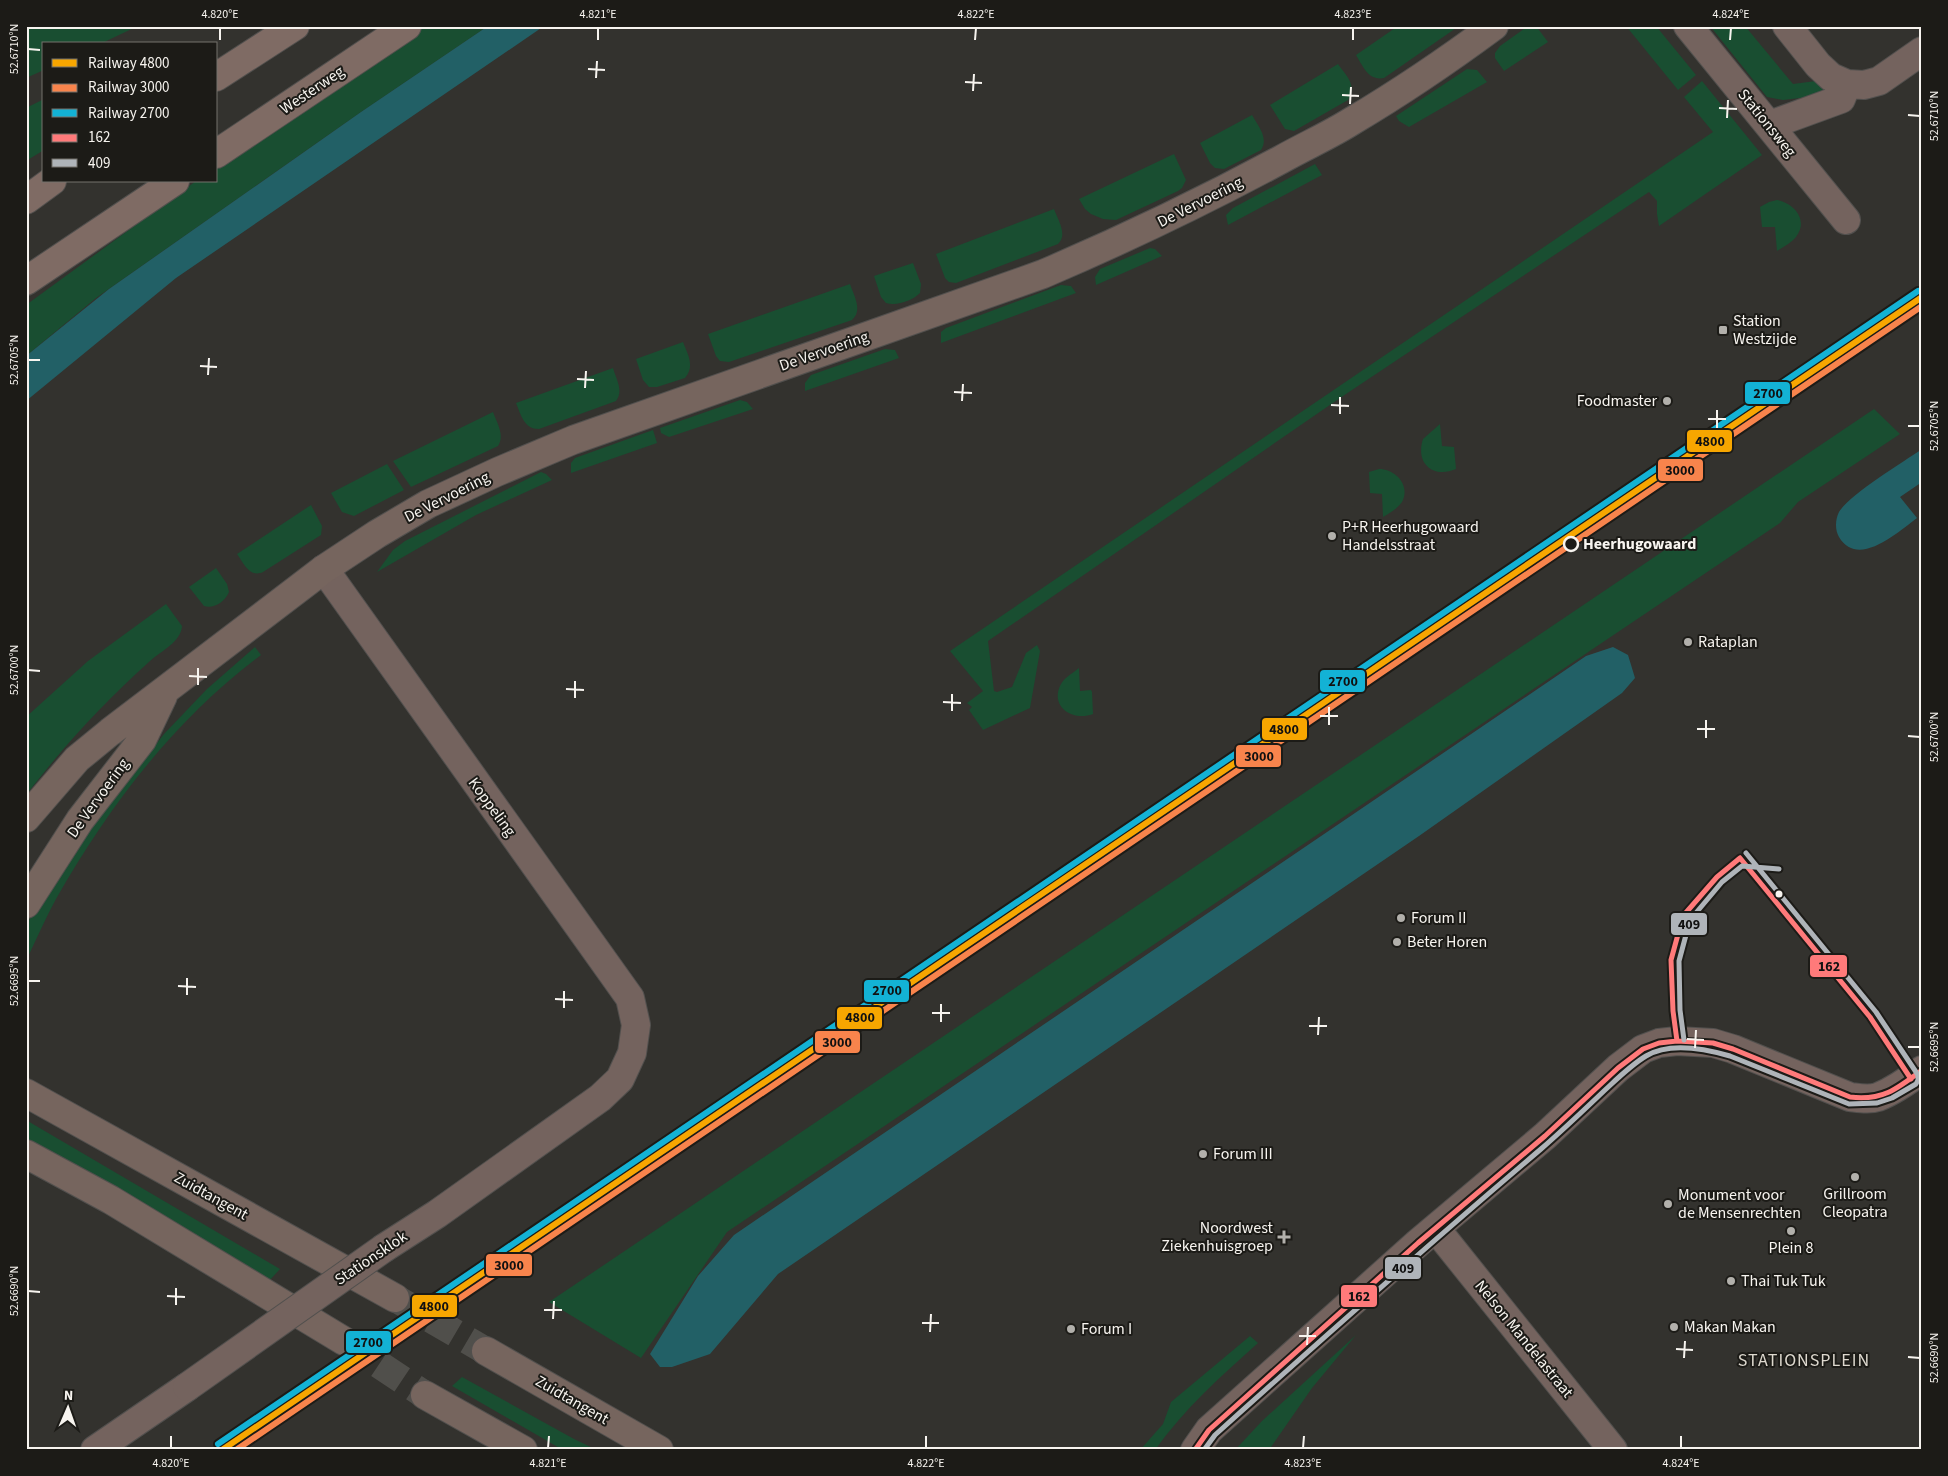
<svg xmlns="http://www.w3.org/2000/svg" width="1948" height="1476" font-family="'Source Sans 3',sans-serif">
  <rect width="100%" height="100%" fill="#33322e"/>
  <path fill="#194e31" d="M26,26H138L100,44H44V70L26,78Z
    M425,26H488L361,112L96,298L26,356V305L196,181H216V167Z
    M1398,26H1459L1384,78C1368,81 1363,66 1356,55Z
    M1528,26H1536L1548,42L1504,71L1495,58V53L1500,46Z
    M1626,26H1656L1696,75L1678,90Z
    M1710,26H1745L1793,84L1816,81L1820,82L1823,90L1817,96L1783,100L1767,97Z
    M1338,64C1347,77 1357,84 1348,100L1294,131L1285,129L1270,105Z
    M1467,69L1477,70L1487,82L1409,127L1399,121L1396,116Z
    M1702,81L1762,155L1659,226L1657,214V201L1649,192L1340,398L988,641L994,691L997,692L1012,687L1026,653L1037,645L1040,651L1030,708L983,730L969,710L972,707L967,703L983,691L950,651L1713,132L1684,97Z
    M44,99V150L26,161V108Z
    M1252,115C1258,126 1269,138 1261,150L1224,169L1215,168L1210,163L1200,143Z
    M1174,154L1186,180L1182,188L1178,191L1116,220L1103,219L1091,214L1085,209L1079,199Z
    M1315,164L1322,175L1228,225L1226,215L1233,208Z
    M1777,200C1794,203 1809,220 1796,237C1791,243 1783,247 1777,251L1775,227H1762L1760,207L1769,202Z
    M1054,209C1058,220 1068,235 1058,244L956,283L949,282L945,278L936,254Z
    M1150,248L1155,249L1162,256L1096,285L1095,277L1100,269Z
    M913,263L921,284L920,293C912,301 897,306 886,303L881,297L874,276Z
    M850,284C854,296 863,310 852,320L729,362L720,361L716,356L708,334Z
    M1061,285L1071,286L1076,293L941,343V332L946,328Z
    M683,342C688,355 695,366 685,378L657,387H649L643,380L636,359Z
    M885,349L895,350L899,358L805,391V383L811,375Z
    M613,368C616,379 624,391 616,401L539,429C524,429 521,415 516,403Z
    M740,400L747,402L753,409L669,437L661,433L660,428Z
    M1874,409L1900,434L1798,502L1780,523L727,1232L641,1358L549,1302Z
    M493,412C497,423 505,435 498,446L411,487L393,461Z
    M1440,424L1442,446L1454,447L1456,469C1433,479 1415,463 1423,439Z
    M653,430L657,443L571,473V463L575,458Z
    M387,464L404,490L354,516L342,512L331,493Z
    M1379,469C1395,469 1411,485 1402,502C1397,509 1390,513 1383,517L1382,494L1370,493L1369,472Z
    M541,472L546,474L552,480L476,515L377,572L393,550L405,541Z
    M311,505L322,526L321,535L263,572C250,578 244,564 237,554Z
    M216,568L227,584L229,592C225,602 214,609 204,606L189,587Z
    M166,604L182,626C181,642 161,651 150,661C105,701 63,747 26,795V717L88,661Z
    M255,647L261,655C175,719 109,806 56,899C45,919 36,940 26,961V925L78,844L164,734L207,689Z
    M1079,668L1080,691L1091,690L1092,692L1093,714C1072,722 1049,706 1061,684C1065,677 1073,673 1079,668Z
    M26,1120L280,1269L269,1281L108,1183L26,1138Z
    M1356,1335L1312,1388L1269,1450H1235L1262,1421Z
    M1250,1336L1258,1343C1221,1376 1184,1409 1155,1450H1140L1163,1424L1171,1402Z
    M462,1377L574,1439L597,1450H563L452,1386Z"/>
  <path fill="#226066" d="M488,26H544L176,278L26,401V356L109,289L361,112Z
    M1922,449V482L1900,497L1917,518C1898,532 1858,569 1839,537C1835,530 1835,520 1839,512C1850,494 1902,463 1922,449Z
    M1613,647L1628,655L1635,678L1622,693L1419,836L778,1274L710,1354L672,1367H660L650,1354L698,1276L734,1235L1586,656Z"/>
  <g fill="none" stroke-linecap="round" stroke-linejoin="round">
    <path stroke="#504f4b" stroke-width="28" stroke-dasharray="28 14" stroke-linecap="butt" d="M395,1298L486,1351
      M344,1341L425,1395"/>
    <g stroke="#52504e" stroke-width="30">
      <path id="street" d="M1688,26L1846,220
        M1787,26L1818,65L1831,77L1847,84
        M1770,125L1841,99L1847,84L1864,85L1879,81L1922,51
        M324,569L630,998L636,1025L632,1053L620,1079L600,1098L437,1214L384,1248
        M1436,1229L1613,1450
        M95,1450L187,1387
        M1195,1450L1209,1430L1418,1243L1545,1136L1618,1068L1643,1049L1659,1043L1677,1041L1713,1043L1733,1049L1850,1097C1859,1098 1869,1100 1878,1097C1893,1091 1909,1080 1922,1070"/>
    </g>
    <g stroke="#52504e" stroke-width="30">
      <path id="secondary" d="M26,818L77,759L110,732L324,569L377,534L428,504L497,472L573,440L1043,274C1125,239 1204,201 1282,159C1305,146 1330,135 1352,121C1401,92 1448,60 1494,26
        M26,904L80,820L142,740L163,696
        M26,1093L395,1298
        M26,1154L111,1200L344,1341
        M486,1351L659,1450
        M425,1395L523,1450"/>
    </g>
    <g stroke="#52504e" stroke-width="30">
      <path id="primary" d="M216,77L295,26
        M216,154L407,26
        M26,200L52,181
        M26,281L175,181"/>
    </g>
    <use href="#street" stroke="#74635e" stroke-width="28"/>
    <use href="#secondary" stroke="#76655e" stroke-width="28"/>
    <use href="#primary" stroke="#7f6b64" stroke-width="28"/>
    <g stroke="#52504e" stroke-width="30" stroke-linecap="butt">
      <path id="street-bridge" d="M187,1387L384,1248"/>
    </g>
    <use href="#street-bridge" stroke="#74635e" stroke-width="28"/>
    <g stroke="#1c1b17" stroke-width="9">
      <path id="bus-1" d="M1740,858L1870,1017L1911,1079
        M1677,1041L1673,1011L1671,960L1683,916L1717,877L1740,858
        M1195,1450L1209,1430L1418,1243L1545,1136L1618,1068L1643,1049L1659,1043L1677,1041L1713,1043L1733,1049L1850,1097C1882,1101 1897,1089 1922,1070"/>
    </g>
    <g stroke="#1c1b17" stroke-width="9">
      <path id="bus-2" d="M1684,1040L1680,1010L1679,961L1690,920L1722,882L1742,866L1779,869
        M1204,1450L1215,1435C1323,1338 1431,1242 1541,1149C1563,1130 1584,1110 1605,1090C1618,1078 1631,1065 1646,1056C1669,1042 1706,1049 1730,1056L1849,1104L1877,1103L1892,1098L1916,1084L1918,1080V1075L1876,1012L1746,853"/>
    </g>
    <use href="#bus-1" stroke="#ff7a7a" stroke-width="5"/>
    <use href="#bus-2" stroke="#afb4b9" stroke-width="5"/>
    <g stroke="#1c1b17" stroke-width="10">
      <path id="rail-1" d="M222,1450L1922,297"/>
    </g>
    <g stroke="#1c1b17" stroke-width="10">
      <path id="rail-2" d="M236,1450L1922,306"/>
    </g>
    <g stroke="#1c1b17" stroke-width="10">
      <path id="rail-3" d="M218,1444L1918,291"/>
    </g>
    <use href="#rail-1" stroke="#f7a600" stroke-width="6"/>
    <use href="#rail-2" stroke="#f8844c" stroke-width="6"/>
    <use href="#rail-3" stroke="#13b2d5" stroke-width="6"/>
  </g>
  <path fill="none" stroke="#f7f4ef" stroke-width="2" d="M220,40V28M598,40V28M975,40L976,28M1353,40V28M1730,40L1731,28M28,49L40,50M588,69L605,70M596,78L597,61M965,82L982,83M973,91L974,74M1342,95L1359,96M1350,104L1351,87M1719,108L1737,109M1908,115L1920,116M1727,118L1728,100M28,360H40M200,366L217,367M208,375L209,358M577,379L594,380M585,388L586,371M954,392L972,393M962,401L963,384M1331,405L1349,406M1340,414V397M1708,419H1726M1908,426H1920M1717,428V410M28,670L40,671M189,676L207,677M198,685V668M566,689L584,690M575,698V681M943,702L961,703M952,711V694M1320,716H1338M1329,725V707M1697,729H1715M1908,736L1920,737M1706,738V720M28,981H40M178,986L196,987M187,995V978M555,999L573,1000M564,1008V991M932,1013H950M941,1022V1004M1309,1026H1327M1318,1035L1319,1017M1687,1039L1704,1040M1908,1047H1920M1695,1048L1696,1030M28,1291L40,1292M167,1296L185,1297M176,1305V1288M544,1310H562M553,1319L554,1301M922,1323H939M930,1332L931,1314M1299,1336H1316M1307,1345L1308,1327M1676,1349L1693,1350M1908,1357L1920,1358M1684,1358L1685,1341M171,1448V1436M548,1448L549,1436M926,1448V1436M1303,1448L1304,1436M1681,1448V1436"/>
  <g fill="#b2b0ab" stroke="#1c1b17" stroke-width="2">
    <rect x="1718" y="325" width="10" height="10" rx="2.5"/>
    <circle cx="1667" cy="401" r="5"/>
    <circle cx="1332" cy="536" r="5"/>
    <circle cx="1688" cy="642" r="5"/>
    <circle cx="1401" cy="918" r="5"/>
    <circle cx="1397" cy="942" r="5"/>
    <circle cx="1203" cy="1154" r="5"/>
    <circle cx="1855" cy="1177" r="5"/>
    <circle cx="1668" cy="1204" r="5"/>
    <circle cx="1791" cy="1231" r="5"/>
    <path d="M1281.5 1229.5h5v5h5v5h-5v5h-5v-5h-5v-5h5z"/>
    <circle cx="1731" cy="1281" r="5"/>
    <circle cx="1674" cy="1327" r="5"/>
    <circle cx="1071" cy="1329" r="5"/>
  </g>
  <circle fill="#1c1b17" stroke="#f7f4ef" stroke-width="2.5" cx="1571" cy="544" r="7"/>
  <circle fill="#f7f4ef" stroke="#1c1b17" stroke-width="2" cx="1779" cy="894" r="4.5"/>
  <g text-anchor="middle" dominant-baseline="central" stroke-width="4" stroke-linejoin="round" paint-order="stroke">
    <g font-size="16" fill="#f7f4ef" stroke="#1c1b17">
      <text transform="translate(312 90) rotate(-34)">Westerweg</text>
      <text transform="translate(1767 123) rotate(51)">Stationsweg</text>
      <text transform="translate(1200 202) rotate(-27)">De Vervoering</text>
      <text transform="translate(824 351) rotate(-19)">De Vervoering</text>
      <text transform="translate(447 497) rotate(-27)">De Vervoering</text>
      <text transform="translate(98 798) rotate(-54)">De Vervoering</text>
      <text transform="translate(492 807) rotate(54)">Koppeling</text>
      <text transform="translate(211 1196) rotate(29)">Zuidtangent</text>
      <text transform="translate(371 1258) rotate(-34)">Stationsklok</text>
      <text transform="translate(1524 1339) rotate(51)">Nelson Mandelastraat</text>
      <text transform="translate(572 1400) rotate(30)">Zuidtangent</text>
    </g>
    <g font-size="16" fill="#f7f4ef" stroke="#1c1b17" text-anchor="start">
      <text x="1733" y="321">Station<tspan x="1733" dy="18">Westzijde</tspan></text>
      <text x="1657" y="401" text-anchor="end">Foodmaster</text>
      <text x="1342" y="527">P+R Heerhugowaard<tspan x="1342" dy="18">Handelsstraat</tspan></text>
      <text x="1698" y="642">Rataplan</text>
      <text x="1411" y="918">Forum II</text>
      <text x="1407" y="942">Beter Horen</text>
      <text x="1213" y="1154">Forum III</text>
      <text x="1855" y="1194" text-anchor="middle">Grillroom<tspan x="1855" dy="18">Cleopatra</tspan></text>
      <text x="1678" y="1195">Monument voor<tspan x="1678" dy="18">de Mensenrechten</tspan></text>
      <text x="1273" y="1228" text-anchor="end">Noordwest<tspan x="1273" dy="18">Ziekenhuisgroep</tspan></text>
      <text x="1791" y="1248" text-anchor="middle">Plein 8</text>
      <text x="1741" y="1281">Thai Tuk Tuk</text>
      <text x="1684" y="1327">Makan Makan</text>
      <text x="1081" y="1329">Forum I</text>
    </g>
    <g font-size="16" font-weight="bold" fill="#f7f4ef" stroke="#1c1b17" text-anchor="start">
      <text x="1583" y="544">Heerhugowaard</text>
    </g>
    <g font-size="18" letter-spacing="1" fill="#ddd8ce" stroke="#1c1b17">
      <text x="1804" y="1360">STATIONSPLEIN</text>
    </g>
  </g>
  <g stroke="#1c1b17" stroke-width="2">
    <rect x="1744" y="381" width="47" height="24" rx="5" fill="#13b2d5"/>
    <rect x="1686" y="429" width="47" height="24" rx="5" fill="#f7a600"/>
    <rect x="1657" y="458" width="47" height="24" rx="5" fill="#f8844c"/>
    <rect x="1319" y="669" width="47" height="24" rx="5" fill="#13b2d5"/>
    <rect x="1261" y="717" width="47" height="24" rx="5" fill="#f7a600"/>
    <rect x="1235" y="744" width="47" height="24" rx="5" fill="#f8844c"/>
    <rect x="1670" y="912" width="38" height="24" rx="5" fill="#afb4b9"/>
    <rect x="1809" y="954" width="39" height="24" rx="5" fill="#ff7a7a"/>
    <rect x="863" y="979" width="47" height="24" rx="5" fill="#13b2d5"/>
    <rect x="836" y="1006" width="47" height="24" rx="5" fill="#f7a600"/>
    <rect x="814" y="1030" width="47" height="24" rx="5" fill="#f8844c"/>
    <rect x="485" y="1253" width="48" height="24" rx="5" fill="#f8844c"/>
    <rect x="1384" y="1256" width="38" height="24" rx="5" fill="#afb4b9"/>
    <rect x="1340" y="1284" width="38" height="24" rx="5" fill="#ff7a7a"/>
    <rect x="411" y="1294" width="47" height="24" rx="5" fill="#f7a600"/>
    <rect x="345" y="1330" width="47" height="24" rx="5" fill="#13b2d5"/>
  </g>
  <g font-size="14" text-anchor="middle" font-weight="bold" fill="#111">
    <text x="1768" y="398">2700</text>
    <text x="1710" y="446">4800</text>
    <text x="1680" y="475">3000</text>
    <text x="1343" y="686">2700</text>
    <text x="1284" y="734">4800</text>
    <text x="1259" y="761">3000</text>
    <text x="1689" y="929">409</text>
    <text x="1829" y="971">162</text>
    <text x="887" y="995">2700</text>
    <text x="860" y="1022">4800</text>
    <text x="837" y="1047">3000</text>
    <text x="509" y="1270">3000</text>
    <text x="1403" y="1273">409</text>
    <text x="1359" y="1301">162</text>
    <text x="434" y="1311">4800</text>
    <text x="368" y="1347">2700</text>
  </g>
  <rect width="1948" height="1476" fill="none" stroke="#1c1b17" stroke-width="55"/>
  <rect x="42" y="42" width="175" height="140" fill="#1c1b17" stroke="#74726d"/>
  <rect x="52" y="59" width="25" height="8" fill="#f7a600" stroke="#74726d"/>
  <text x="88" y="68" font-size="15" fill="#f7f4ef">Railway 4800</text>
  <rect x="52" y="84" width="25" height="8" fill="#f8844c" stroke="#74726d"/>
  <text x="88" y="92" font-size="15" fill="#f7f4ef">Railway 3000</text>
  <rect x="52" y="109" width="25" height="8" fill="#13b2d5" stroke="#74726d"/>
  <text x="88" y="118" font-size="15" fill="#f7f4ef">Railway 2700</text>
  <rect x="52" y="134" width="25" height="8" fill="#ff7a7a" stroke="#74726d"/>
  <text x="88" y="142" font-size="15" fill="#f7f4ef">162</text>
  <rect x="52" y="159" width="25" height="8" fill="#afb4b9" stroke="#74726d"/>
  <text x="88" y="168" font-size="15" fill="#f7f4ef">409</text>
  <g transform="translate(68 1408) rotate(2)" stroke="#1c1b17" stroke-width="4" paint-order="stroke">
  <path d="M0-4L9 19L0 12L-9 19Z" fill="#f7f4ef"/>
  <text y="-8" font-size="14" font-weight="bold" text-anchor="middle" fill="#f7f4ef">N</text>
  </g>
  <rect x="28" y="28" width="1892" height="1420" fill="none" stroke="#f7f4ef" stroke-width="2"/>
  <g font-size="12" text-anchor="middle" fill="#f7f4ef">
    <text x="220" y="18">4.820°E</text>
    <text x="598" y="18">4.821°E</text>
    <text x="976" y="18">4.822°E</text>
    <text x="1353" y="18">4.823°E</text>
    <text x="1731" y="18">4.824°E</text>
    <text transform="translate(14 49) rotate(-90)" y="4">52.6710°N</text>
    <text transform="translate(1934 116) rotate(-90)" y="4">52.6710°N</text>
    <text transform="translate(14 360) rotate(-90)" y="4">52.6705°N</text>
    <text transform="translate(1934 426) rotate(-90)" y="4">52.6705°N</text>
    <text transform="translate(14 670) rotate(-90)" y="4">52.6700°N</text>
    <text transform="translate(1934 737) rotate(-90)" y="4">52.6700°N</text>
    <text transform="translate(14 981) rotate(-90)" y="4">52.6695°N</text>
    <text transform="translate(1934 1047) rotate(-90)" y="4">52.6695°N</text>
    <text transform="translate(14 1291) rotate(-90)" y="4">52.6690°N</text>
    <text transform="translate(1934 1358) rotate(-90)" y="4">52.6690°N</text>
    <text x="171" y="1467">4.820°E</text>
    <text x="548" y="1467">4.821°E</text>
    <text x="926" y="1467">4.822°E</text>
    <text x="1303" y="1467">4.823°E</text>
    <text x="1681" y="1467">4.824°E</text>
  </g>
</svg>
